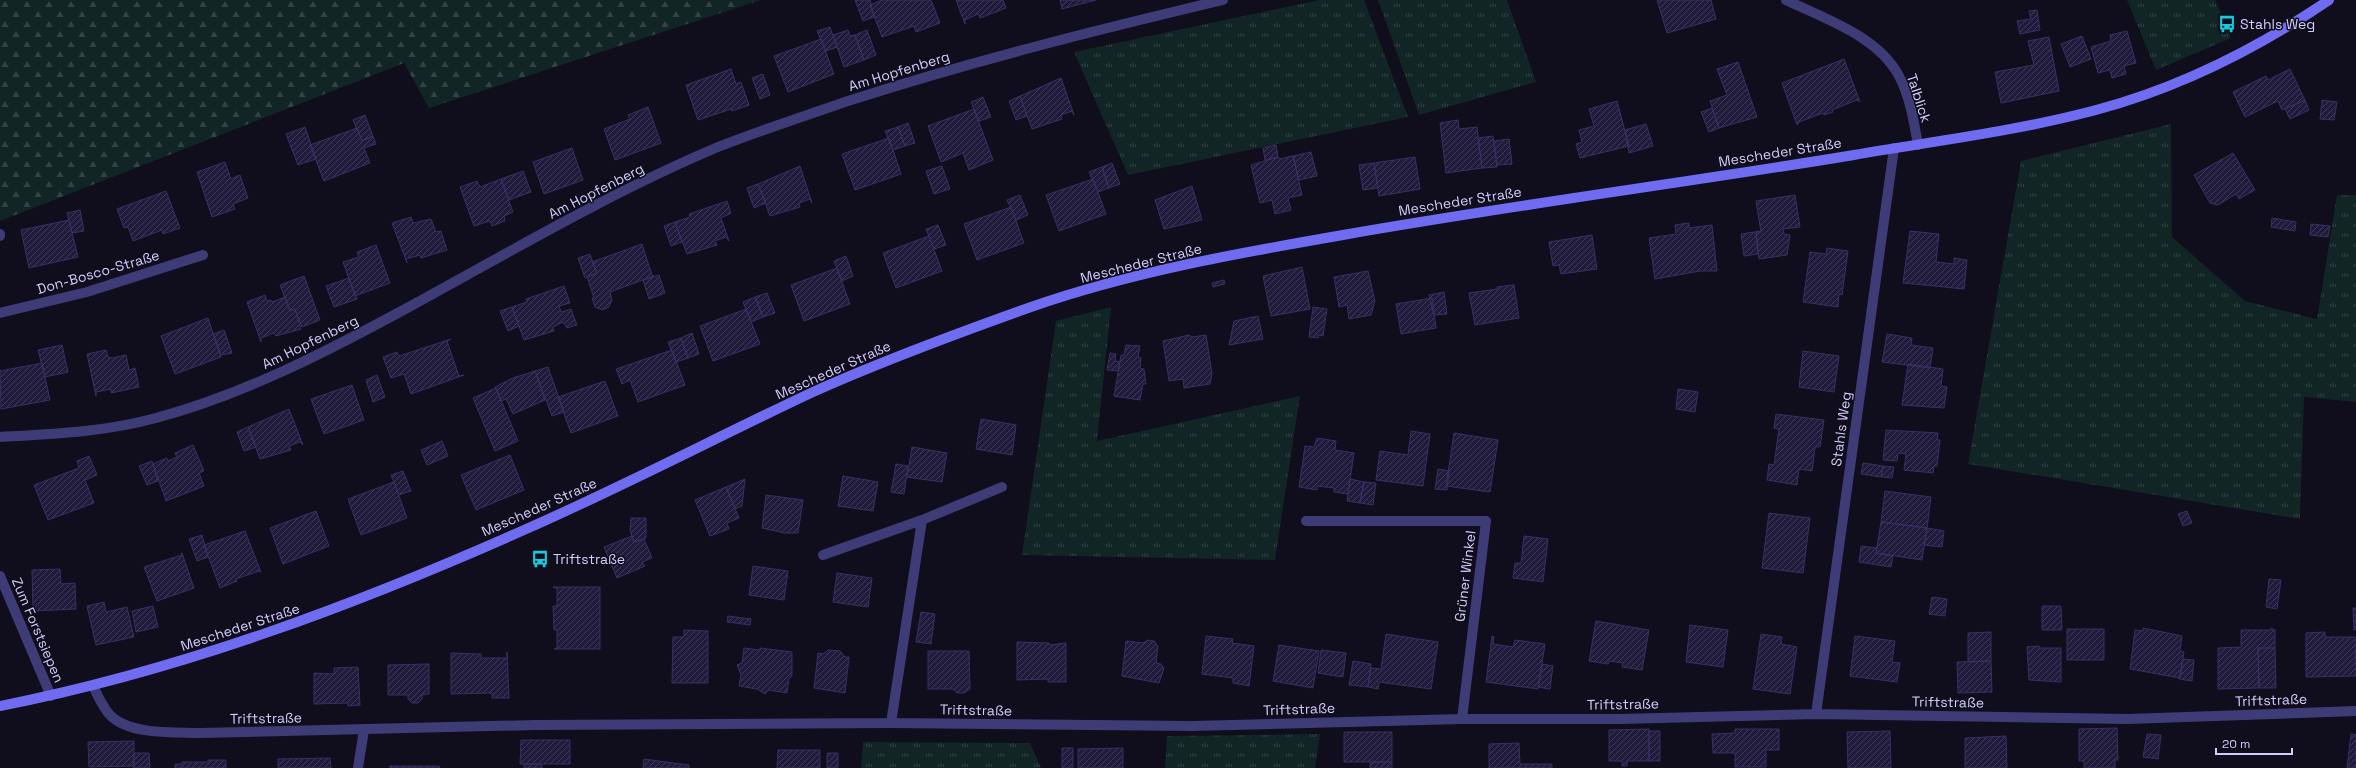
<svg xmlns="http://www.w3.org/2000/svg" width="2356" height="768" font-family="'Space Grotesk',sans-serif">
  <defs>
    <pattern id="grass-tufts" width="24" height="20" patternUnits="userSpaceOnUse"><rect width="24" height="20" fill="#112524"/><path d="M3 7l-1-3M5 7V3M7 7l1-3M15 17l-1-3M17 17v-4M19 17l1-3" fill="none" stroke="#334345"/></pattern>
    <pattern id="forest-firs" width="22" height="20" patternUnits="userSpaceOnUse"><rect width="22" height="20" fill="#112524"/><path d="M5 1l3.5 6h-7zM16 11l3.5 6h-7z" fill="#334345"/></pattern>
    <pattern id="building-hatch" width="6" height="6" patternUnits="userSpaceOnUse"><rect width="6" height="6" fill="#211b3b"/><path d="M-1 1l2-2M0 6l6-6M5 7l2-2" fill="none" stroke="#403b58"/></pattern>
  </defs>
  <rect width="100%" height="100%" fill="#100d1c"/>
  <path fill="url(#grass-tufts)" d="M1319,0H1364L1408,117L1128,175L1074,52Z
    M1378,0H1507L1536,82L1419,115Z
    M2127,0H2215L2231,38L2156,70Z
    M2171,124L2172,237L2245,301L2317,319L2337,195H2356V402L2304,397L2300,519L1968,464L2021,161Z
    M1111,307L1097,441L1300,396L1275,560L1022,555L1056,321Z
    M1320,734L1315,768H1165L1167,736Z
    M863,742L1030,743L1041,768H861Z"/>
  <path fill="url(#forest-firs)" d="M0,0H761L429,108L404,63L0,221Z"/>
  <path fill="url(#building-hatch)" stroke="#3a2f65" d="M855,0H870L874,17L863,21Z
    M882,0H931L940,23L916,32L914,26L882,37L870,5Z
    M956,0H1003L1006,8L980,18L978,14L965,20V24Z
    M1060,0H1096L1062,9Z
    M1657,0H1711L1716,19L1667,33Z
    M2037,10L2040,30L2020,34L2017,21L2031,19L2029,11Z
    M830,27L837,47L826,51L817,31Z
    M848,30L850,36L855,35L864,60L844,67L833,35Z
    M867,30L876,55L864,60L855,35Z
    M2127,31L2136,63L2124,66L2126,74L2112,78L2110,70L2098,73L2091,47L2111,41L2110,35Z
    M2082,36L2091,59L2070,67L2061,44Z
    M2049,37L2059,91L2001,103L1995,72L2034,65L2028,41Z
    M821,39L834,74L788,92L774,56Z
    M1844,59L1860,102L1857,100L1832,110L1833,112L1824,115L1823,113L1799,122L1797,125L1782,83Z
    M1738,62L1757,117L1719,128L1710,101L1727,95L1717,69Z
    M731,69L736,84L741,82L749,105L732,111L731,109L698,120L686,85Z
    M2290,69L2305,100L2282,110L2278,101L2245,117L2233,92L2266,76L2268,80Z
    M763,74L770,95L760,99L752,78Z
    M1061,78L1074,115L1072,111L1061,115L1062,119L1032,129L1020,96Z
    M1020,96L1027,116L1016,120L1009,101Z
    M983,97L991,117L979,121L971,102Z
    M2305,100L2309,110L2290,119L2285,109Z
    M2322,100L2337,102L2334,120L2320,119Z
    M1617,101L1629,146L1580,158L1576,144L1582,142L1579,130L1594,126L1589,109Z
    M648,107L661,143L615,160L604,129L630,119L628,115Z
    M1712,108L1719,128L1709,132L1701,112Z
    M974,109L993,160L969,170L963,153L941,162L928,126Z
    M365,115L373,136L362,141L353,120Z
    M1458,120L1459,129L1477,127L1482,168L1446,173L1440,123Z
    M908,123L915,143L905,146L898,127Z
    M1646,124L1653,146L1629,153L1625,130Z
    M305,127L316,159L298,165L286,134Z
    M898,127L905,146L893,150L885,131Z
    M357,128L362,141L373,136L376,144L364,148L370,163L324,181L310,145Z
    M1493,136L1497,167L1482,168L1478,138Z
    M889,138L901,174L855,190L842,154Z
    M1509,139L1512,164L1497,165L1494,141Z
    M1276,145L1278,157L1265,160L1263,148Z
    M572,148L583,180L544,194L533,162Z
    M1311,152L1317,176L1299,180L1293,156Z
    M2233,153L2255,190L2239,199L2236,194L2218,205L2210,203L2194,175Z
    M1293,156L1302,195L1288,198L1291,210L1275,214L1272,200L1260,203L1251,165L1278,157L1279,159Z
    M1415,157L1420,189L1379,196L1374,163Z
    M225,162L231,179L240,175L248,198L233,204L235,209L212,217L197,172Z
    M1112,163L1120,184L1109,188L1102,167Z
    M1374,163L1378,188L1363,190L1359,165Z
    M800,166L812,203L810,199L799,203L800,207L770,216L758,184Z
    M942,166L950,189L934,194L926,171Z
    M1102,167L1109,188L1098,192L1089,172Z
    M523,171L531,192L509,200L501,179Z
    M501,179L513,212L504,216L505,221L492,226L490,221L474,226L460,187L477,181L480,187Z
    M1093,179L1106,214L1059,231L1046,195Z
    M758,184L766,203L754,208L747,188Z
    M1192,186L1202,220L1164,229L1155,200Z
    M166,191L180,228L163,234L162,230L133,241L128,227L124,228L117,209Z
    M1020,195L1028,215L1016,220L1007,200Z
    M1795,195L1800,227L1783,229L1784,234L1790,235L1787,255L1759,259L1756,232H1761L1756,201Z
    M727,201L731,213L721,218L729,241L726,237L715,241L717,245L687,254L675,222L690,217L689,214Z
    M1011,207L1024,243L977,260L964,224Z
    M80,210L84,231L72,233L67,213Z
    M411,217L413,223L431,219L436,232L441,231L447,250L421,258L420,255L406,259L407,263L392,223Z
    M2272,218L2296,222L2295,231L2271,227Z
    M69,220L78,257L29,268L21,230Z
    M675,222L682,242L671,246L664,226Z
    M1689,223V228L1712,225L1717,271H1700L1655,279L1649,238L1676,234L1675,225Z
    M2311,224L2330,226L2328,237L2310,235Z
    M938,225L946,245L934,249L926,229Z
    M1761,231L1756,232L1758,254L1744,256L1741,234Z
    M1910,231L1939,234L1936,262L1954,264V258L1967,260L1964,289L1903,283Z
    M1592,235L1597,269L1561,274L1559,265L1553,266L1549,242Z
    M929,236L942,271L896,288L883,253Z
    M642,244L652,275L654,276L610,292L612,300L609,307L602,310L595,307L592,298H594L587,277L597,273L592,262Z
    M376,245L390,283L355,296L343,262L359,257L357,252Z
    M1827,248L1848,251L1842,295L1839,294L1838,307L1803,302L1810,252L1826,254Z
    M590,254L597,273L585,278L578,258Z
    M846,256L853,276L842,281L834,261Z
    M1302,267L1310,309L1271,316L1263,276Z
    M837,268L850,304L804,321L791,285Z
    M1368,271L1375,301L1371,315L1349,319L1347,305L1339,307L1334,277Z
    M659,275L665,293L649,299L643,280Z
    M304,276L320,320L302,327L295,309L290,311L280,285Z
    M349,278L357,299L334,307L326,286Z
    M1224,280L1225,284L1213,287L1212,283Z
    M1512,285H1514L1519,318L1475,325L1469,293L1497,289V287Z
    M564,286L570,303L559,306L561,312L571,309L577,325L567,328L563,322L553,327L554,331L524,340L512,307L527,302L526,299Z
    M1444,292L1447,314L1434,315L1429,295Z
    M767,293L775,313L763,317L755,297Z
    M265,295L267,301L271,300L272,302L285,297L290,311L295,309L301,329L276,336L274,333L261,338V342L247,302Z
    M755,297L763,317L751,322L743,302Z
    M1432,298L1436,328L1401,334L1396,304Z
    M512,307L519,326L508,331L500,311Z
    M1313,307L1327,309L1323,336L1318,335V338L1309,337Z
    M746,309L760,344L713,361L700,326Z
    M1258,316L1263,339L1229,345L1234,321Z
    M208,318L221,357L175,374L161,336Z
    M224,330L232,353L221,355L213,334Z
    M692,333L699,354L688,358L681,338Z
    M1887,334L1912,338L1911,345L1933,348L1930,368L1882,362Z
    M1189,335L1192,337L1206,335L1212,374L1210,384L1184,388L1183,379L1169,381L1163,341Z
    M681,338L688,358L676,362L668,342Z
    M451,339L447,341L459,376L464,375L411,394L404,374L391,378L383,357L397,352L399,356Z
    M62,345L68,372L45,377L38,350Z
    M1126,345L1140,346L1138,357L1141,358L1140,368L1144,369L1146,384H1143L1140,400L1114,396L1121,355H1124Z
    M106,350L108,357L112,358L126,355L129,370L135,368L139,387L111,393V389L96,392V396L87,354Z
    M672,350L685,385L638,402L630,380L622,384L616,369Z
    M1803,351L1839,356L1834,392L1799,387Z
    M1110,353L1116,354L1115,361L1120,362L1118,371L1107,370Z
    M42,363L50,400L1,409L0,371Z
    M1908,364L1943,369L1941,386L1947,387L1944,408L1902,405Z
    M548,367L564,412L552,416L535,371Z
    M535,371L545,400L513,414L506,399L501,401L495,387L513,378Z
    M377,375L385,397L373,402L366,380Z
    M605,381L618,416L571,433L558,397Z
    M352,385L364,420L324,434L311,399Z
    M496,388L518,441L495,451L473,398Z
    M1678,389L1698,392L1695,412L1676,409Z
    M289,409L303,445L300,442L289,446L291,450L260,459L248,427Z
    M1776,414L1824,420L1820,447H1815L1812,471L1799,469L1797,485L1767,480L1769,464L1774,465L1779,429L1774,428Z
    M981,419L1016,425L1012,455L976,449Z
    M248,427L256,447L244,451L237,432Z
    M1886,430L1938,433L1937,440H1940L1937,466H1934L1933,473L1904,470L1906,454L1898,453L1897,461L1883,460Z
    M1411,431L1430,434L1423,486L1376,480L1380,451L1408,455Z
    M1454,433L1498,440L1490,492L1446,486Z
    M1317,438L1336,441L1335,450L1354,453L1348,494L1334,492V488L1317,486V490L1299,487L1305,446L1314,447Z
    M442,441L448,456L427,465L421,450Z
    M193,445L204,471L199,473L204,486L166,501L153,464L167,458L168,461L177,457L175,453Z
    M912,447L947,453L942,482L907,477Z
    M510,455L524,490L476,510L461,475Z
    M89,456L97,475L85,480L94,503L48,520L34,485L79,468L77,461Z
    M152,461L158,481L147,485L139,466Z
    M1863,463L1883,466L1881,477L1861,474Z
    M896,464L908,466L904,494L891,492Z
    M1883,466L1894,467L1892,478L1881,477Z
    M1438,469L1449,471L1447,490L1435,489Z
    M403,471L411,491L399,495L391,475Z
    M843,476L878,482L873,511L838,506Z
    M745,479L742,506L735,509L726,487Z
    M1350,479L1364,482L1360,503L1347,501Z
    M394,482L407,518L361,535L348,499Z
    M1364,482L1376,483L1373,505L1360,503Z
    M726,487L739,518L727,523L729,529L710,536L695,500Z
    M1885,491L1931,497L1927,528L1881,522Z
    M766,495L803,500L798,533H784L762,528Z
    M316,511L329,546L283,564L270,528Z
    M2187,511L2192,523L2183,526L2178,514Z
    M1769,513L1810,518L1803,573L1762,568Z
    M631,518H646V538L634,542L630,531Z
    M1881,522L1927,528L1922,560L1876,553Z
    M1927,528L1944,531L1942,547L1924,545Z
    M245,531L261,572L259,571L236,579L237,581L220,588L204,545Z
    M202,535L208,557L197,561L189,539Z
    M632,536L634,542L644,539L652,558L642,562L645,566L617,578L604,547Z
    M1524,536L1548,539L1543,582L1513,578L1515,563H1521Z
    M1861,546L1877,548L1876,553L1893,556L1891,567L1859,562Z
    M181,553H182L194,588L157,601L144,567L182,555Z
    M753,566L788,571L784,600L749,595Z
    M60,569L61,584L75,583L76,609L33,611L32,570Z
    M837,573L872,578L868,607L833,602Z
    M2269,579L2281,580L2277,609L2266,607Z
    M553,587H600V649H554L557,648V630H554L553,606H557V588Z
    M1932,597L1947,599L1945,616L1929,614Z
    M104,602L106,612L127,607L134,637L96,645L87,606Z
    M153,606L158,627L136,632L132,611Z
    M2042,606H2061L2062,630H2042Z
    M2353,608H2356V630H2354Z
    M921,612L935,614L931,644L916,642Z
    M728,616L751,619L750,625L727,622Z
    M1596,621L1649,630L1642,670L1622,667L1623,663L1609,661L1608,664L1589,661Z
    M1690,625L1728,630L1723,667L1686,662Z
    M2143,628L2182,636L2180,651L2184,652L2180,678L2130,669L2135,630L2143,631Z
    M2271,628L2275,630V648H2258L2259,688L2218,689V648L2241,647V630H2271Z
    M2067,629H2104V660H2067Z
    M684,630L708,631V683H672L673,637H684Z
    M1991,632V661L1968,662V633Z
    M2325,632V637H2355L2356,676L2306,677V633Z
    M1386,634L1438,642L1431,689L1379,682L1378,689L1368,687L1371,668L1381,669Z
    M1761,634L1782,637L1781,644L1797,647L1790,694L1753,689Z
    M1206,636L1233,639L1232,643L1254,646L1249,686L1233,683V678L1202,674Z
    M1492,636L1494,637L1493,644L1513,647L1515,640L1545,644L1538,689L1486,682Z
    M1855,636L1895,641L1892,662L1900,663L1897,682L1850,676Z
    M1148,640L1154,641L1158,646L1156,663L1161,664L1164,668L1159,683L1122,676L1126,641L1143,643Z
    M1017,642L1049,643V645L1066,643V682H1048V679L1017,680Z
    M1279,645L1319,651L1313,688L1273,681Z
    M2039,646L2040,648H2061V682L2029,680L2027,647Z
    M744,648L760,650V648L792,652V676L789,679L787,693L768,690L765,694L757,689L739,686L741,675L737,665L742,663Z
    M2258,648H2275L2276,688H2259Z
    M828,650L840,651L845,657H849L845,693L814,688L818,653L823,654Z
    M1321,650L1346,653L1343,677L1318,673Z
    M928,651H969L970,689L964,693H957L953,689H928Z
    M507,652L509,698H492V693L451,694V653L481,654V658H507Z
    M2183,659L2194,660L2192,681L2179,679Z
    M1353,661L1371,664L1368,687L1349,685Z
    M1991,661L1992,692L1958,693L1957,662Z
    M429,664V694L422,695V699L418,703H412L408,699V695H388V665Z
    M1542,664L1553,666L1550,689L1538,687Z
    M358,667L360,705L348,706V703L314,704V673L334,674V668Z
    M2117,728L2118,760H2115V768H2084V761H2079V729Z
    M1649,729V761H1627V766H1622V761H1609V730Z
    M1735,729H1779V750H1766V767H1735V753H1713L1712,734L1735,733Z
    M1649,731H1660V761H1649Z
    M1890,731L1891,768H1848L1847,732Z
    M1344,732H1392V762H1344Z
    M2147,734L2161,735L2158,759L2143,757Z
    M2351,734L2356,735V768H2347Z
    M2006,736L2007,768H1965V738Z
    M521,740H570V764H520Z
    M134,741V766L89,767L88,742Z
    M1519,743L1520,764H1552V768H1489V744Z
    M1062,748H1073V768H1062Z
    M1123,748V768H1078V749Z
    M778,750H820V768H777Z
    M134,753H149L150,768H133Z
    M827,753H838V768H827Z
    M330,758L331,768H278V759Z
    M644,759L689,765V768H643Z
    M208,760H226V768H175V764H182V762H208Z
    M1370,762H1392V768H1370Z
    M524,764H542V768H524Z
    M390,766H439L440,768H390Z"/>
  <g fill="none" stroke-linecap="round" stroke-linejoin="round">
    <path stroke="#3e3c77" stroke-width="10" d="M1786,0C1825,19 1878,36 1899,76C1910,97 1914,122 1918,145
      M0,236V234
      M0,313L87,292L203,255
      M0,437C53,434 105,432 156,418C245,394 328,351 409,307C510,252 611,192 718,147C761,130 805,116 848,101C972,61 1097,30 1223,0
      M922,520L1002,487
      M1306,521H1486L1462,719
      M823,555L922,520L891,723
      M0,576L51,696
      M93,686C98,696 103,708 110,715C129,735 174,732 199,733L536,725L891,723L1192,726L1462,719H1619L1816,714L2128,719L2356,711
      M1816,714L1894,148
      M358,768L364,730"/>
    <path stroke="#6f6cf2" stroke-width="10" d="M0,706C182,670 355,605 524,530C622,487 717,437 813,392C884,360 958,333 1031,307C1131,272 1239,253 1343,235C1513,205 1684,183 1854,155C1935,141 2017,131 2096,110C2179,88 2258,48 2329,0"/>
  </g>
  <defs>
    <g id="bus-bare" transform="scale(1.38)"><path d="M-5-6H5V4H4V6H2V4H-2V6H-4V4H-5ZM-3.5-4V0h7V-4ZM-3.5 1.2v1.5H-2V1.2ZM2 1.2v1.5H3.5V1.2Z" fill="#14cbdf" stroke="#100d1c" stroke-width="2.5" paint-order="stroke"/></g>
  </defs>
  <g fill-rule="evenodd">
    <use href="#bus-bare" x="2227" y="24"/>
    <use href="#bus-bare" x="540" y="559"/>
  </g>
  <g text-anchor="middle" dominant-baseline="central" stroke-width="3" stroke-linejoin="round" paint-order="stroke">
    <g font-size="14" fill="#d2ccfb" stroke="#100d1c" text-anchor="start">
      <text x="2240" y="24">Stahls Weg</text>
      <text x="553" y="559">Triftstraße</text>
    </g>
    <g font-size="14" fill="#d2ccfb" stroke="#100d1c">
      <text transform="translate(899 71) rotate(-17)">Am Hopfenberg</text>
      <text transform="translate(1919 98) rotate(72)">Talblick</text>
      <text transform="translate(1780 152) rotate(-9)">Mescheder Straße</text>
      <text transform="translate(596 191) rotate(-27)">Am Hopfenberg</text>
      <text transform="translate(1460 201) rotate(-9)">Mescheder Straße</text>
      <text transform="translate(1141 263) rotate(-14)">Mescheder Straße</text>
      <text transform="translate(98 272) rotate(-16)">Don-Bosco-Straße</text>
      <text transform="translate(310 342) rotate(-26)">Am Hopfenberg</text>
      <text transform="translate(833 370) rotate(-24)">Mescheder Straße</text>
      <text transform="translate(1841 429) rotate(-82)">Stahls Weg</text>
      <text transform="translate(539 507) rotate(-24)">Mescheder Straße</text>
      <text transform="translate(1465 576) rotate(-83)">Grüner Winkel</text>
      <text transform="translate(240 627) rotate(-18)">Mescheder Straße</text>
      <text transform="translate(38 630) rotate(67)">Zum Forstsiepen</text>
      <text transform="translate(2271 700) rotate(-2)">Triftstraße</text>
      <text transform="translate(1948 702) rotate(1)">Triftstraße</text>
      <text transform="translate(1623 704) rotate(-1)">Triftstraße</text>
      <text transform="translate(1299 709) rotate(-2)">Triftstraße</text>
      <text transform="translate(976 710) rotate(1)">Triftstraße</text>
      <text transform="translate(266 718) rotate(-1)">Triftstraße</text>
    </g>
  </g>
  <path d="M2216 748v6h76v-6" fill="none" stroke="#d2ccfb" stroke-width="2"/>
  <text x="2222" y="748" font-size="12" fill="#d2ccfb" stroke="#100d1c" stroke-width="3" paint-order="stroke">20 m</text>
</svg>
